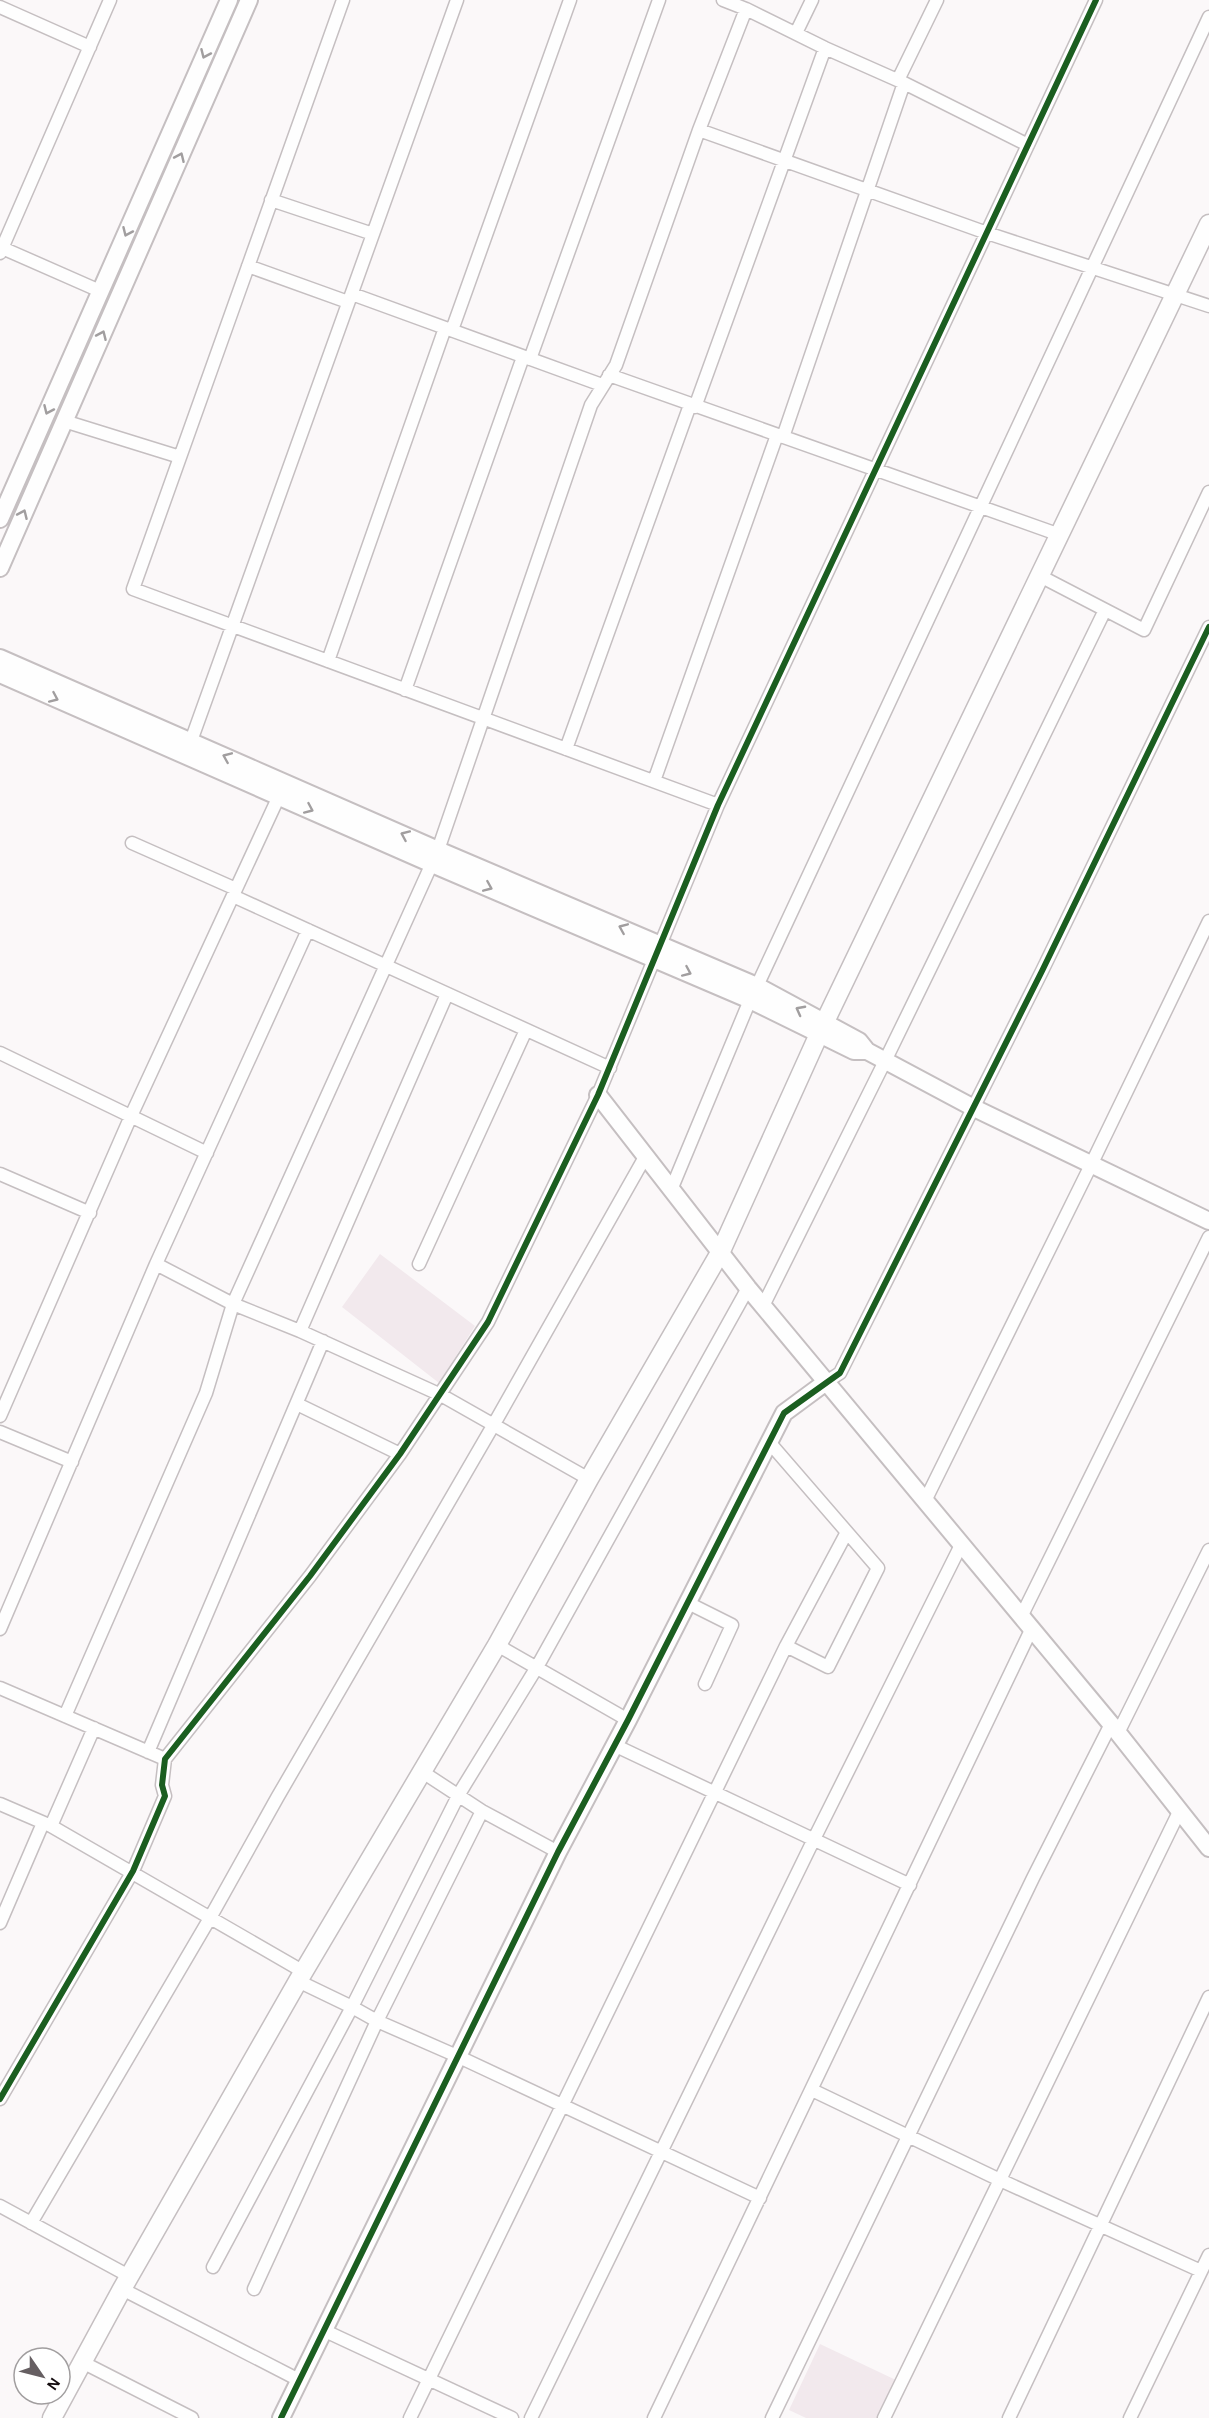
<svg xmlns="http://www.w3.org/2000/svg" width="1209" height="2418" font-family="'Alegreya Sans',sans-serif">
  <rect width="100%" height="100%" fill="#fbf8f9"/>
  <path fill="#f2e9ed" d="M380,1254L475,1326L439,1383L342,1307Z
    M820,2344L898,2381L880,2418H806L789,2410Z"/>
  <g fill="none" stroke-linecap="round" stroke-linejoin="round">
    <g stroke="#c5bfc1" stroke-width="15">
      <path id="street" d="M343,0L133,589L718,805
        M723,0L746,9L825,48L904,83L1028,145
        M0,7L90,47
        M796,33L812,0
        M898,80L937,0
        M699,130L987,233L1209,306
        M271,200L373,234
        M0,247L100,291
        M0,253L110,0
        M248,266L348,302
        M352,294L602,385
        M452,330L570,0
        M530,359L659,0
        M609,375L1060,535
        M695,407L825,48
        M64,421L180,457
        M783,437L904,83
        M1040,576L1144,630L1209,492
        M328,661L445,328
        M405,690L523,357
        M191,741L457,0
        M566,749L690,405
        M654,781L777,435
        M132,843L236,889
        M233,896L610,1068
        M757,986L1209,17
        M0,1053L207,1153
        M0,1174L90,1213
        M671,1190L750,1000
        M156,1264L233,1304L300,1331L441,1395L589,1479
        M419,1264L526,1030
        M763,1306L885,1061L1105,610
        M300,1331L447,994
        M826,1382L840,1373L1042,971L1209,627
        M297,1404L400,1454
        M0,1416L131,1116L279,796
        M0,1432L72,1462
        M769,1442L878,1568L828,1667L786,1646
        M925,1501L1091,1165L1209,921
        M688,1603L732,1625L705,1684
        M1021,1617L1209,1237
        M0,1629L156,1264L308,930
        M497,1645L628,1720
        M0,1688L165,1759
        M65,1716L206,1393L233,1304L438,850L591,405L616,365L699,130L746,9
        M1118,1733L1209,1550
        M614,1745L910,1885
        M148,1752L323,1341
        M421,1771L482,1811L558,1852
        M0,1804L51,1826L304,1972
        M51,1826L94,1728
        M0,1923L43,1823
        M298,1981L352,2007L377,2021L457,2056L760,2198
        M812,2090L1000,2180L1201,2271
        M0,2099L133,1871L165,1796L162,1785L165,1759L310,1576L400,1454L488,1322L598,1095L718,805L1096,0
        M0,2206L129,2276
        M31,2223L210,1918L277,1798L494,1424L645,1157
        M213,2267L352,2007L459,1794L537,1667L748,1288
        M122,2289L299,2380
        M254,2289L377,2021L482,1811
        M323,2330L512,2418
        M82,2362L192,2418
        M410,2418L786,1646L847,1532
        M531,2418L814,1839L961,1545
        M654,2418L1031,1630
        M772,2418L1033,1878L1111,1724
        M884,2418L1179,1812
        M1009,2418L1209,1997
        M1130,2418L1209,2255"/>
    </g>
    <g stroke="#c5bfc1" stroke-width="20">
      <path id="secondary" d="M0,519L229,0
        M0,568L249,0
        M0,658L438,850L757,986L859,1041L867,1051L972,1107L1209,1221
        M0,674L432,864L750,1000L854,1051H867
        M598,1095L748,1288L1111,1724L1209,1848
        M281,2418L558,1852L628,1720L784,1413L826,1382"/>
    </g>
    <g stroke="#c5bfc1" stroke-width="21">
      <path id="primary" d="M52,2418L122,2289L298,1981L497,1645L589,1479L721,1251L819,1034L1209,224"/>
    </g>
    <use href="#street" stroke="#fefefe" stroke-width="12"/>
    <use href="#secondary" stroke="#fefefe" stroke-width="16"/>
    <use href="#primary" stroke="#fefefe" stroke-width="18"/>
    <g stroke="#fff" stroke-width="10">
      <path id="cycleway" d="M0,2099L133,1871L165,1796L162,1785L165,1759L310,1576L400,1454L488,1322L598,1095L718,805L1096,0
        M281,2418L558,1852L628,1720L784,1413L840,1373L1042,971L1209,627"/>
    </g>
    <use href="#cycleway" stroke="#1b5e20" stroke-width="6"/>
  </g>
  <defs><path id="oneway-chevron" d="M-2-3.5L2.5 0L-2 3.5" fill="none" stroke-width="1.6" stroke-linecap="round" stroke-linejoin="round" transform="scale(1.5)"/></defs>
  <g stroke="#a19e9f">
    <use href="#oneway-chevron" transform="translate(205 54) rotate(114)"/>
    <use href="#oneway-chevron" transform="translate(180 157) rotate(-66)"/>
    <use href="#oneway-chevron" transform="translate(127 232) rotate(114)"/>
    <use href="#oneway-chevron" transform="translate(102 335) rotate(-66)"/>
    <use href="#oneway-chevron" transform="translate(48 410) rotate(114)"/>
    <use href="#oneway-chevron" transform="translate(23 514) rotate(-66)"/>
    <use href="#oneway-chevron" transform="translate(54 698) rotate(24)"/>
    <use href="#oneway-chevron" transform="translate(227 757) rotate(-157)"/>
    <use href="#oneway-chevron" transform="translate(309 809) rotate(24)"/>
    <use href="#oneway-chevron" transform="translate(405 835) rotate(-156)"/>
    <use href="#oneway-chevron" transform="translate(488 887) rotate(23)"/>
    <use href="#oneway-chevron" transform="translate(623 928) rotate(-157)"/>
    <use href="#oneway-chevron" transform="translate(687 972) rotate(24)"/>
    <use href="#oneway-chevron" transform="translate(800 1010) rotate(-152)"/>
  </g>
  <g transform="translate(42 2376) rotate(125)"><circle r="28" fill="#ffffff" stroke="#a19e9f" stroke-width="1.5"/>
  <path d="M0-4.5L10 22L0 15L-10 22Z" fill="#665f62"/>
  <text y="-9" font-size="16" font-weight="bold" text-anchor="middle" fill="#150d10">N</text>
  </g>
</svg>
